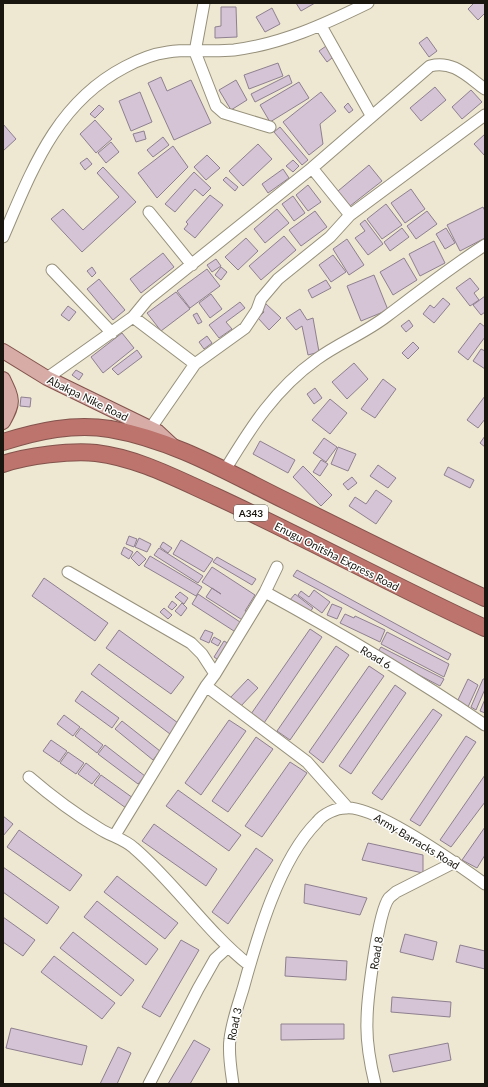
<svg xmlns="http://www.w3.org/2000/svg" width="488" height="1087" font-family="Lato,sans-serif">
  <rect width="100%" height="100%" fill="#eee7d1"/>
  <path fill="#d5c4d5" stroke="#8f8090" d="M296,3H315L301,11Z
    M474,3H485V13L478,20L468,9Z
    M221,7H236L237,37L215,38V27L221,26Z
    M272,8L280,24L265,32L256,17Z
    M427,37L437,51L429,57L419,43Z
    M329,44L337,54L327,62L319,51Z
    M278,63L283,76L249,89L244,75Z
    M289,75L292,83L255,102L251,94Z
    M161,77L167,91L191,80L211,123L174,140L148,83Z
    M236,80L247,100L231,110L219,90Z
    M299,82L309,98L270,122L260,105Z
    M435,87L446,100L421,121L410,108Z
    M471,90L482,102L462,119L452,107Z
    M140,92L152,122L131,131L119,101Z
    M321,92L336,111L320,124L323,144L309,155L283,122Z
    M348,103L353,110L349,113L344,107Z
    M99,105L104,109L95,118L90,114Z
    M95,120L112,139L96,153L80,134Z
    M3,124L16,139L3,151Z
    M280,127L308,160L302,165L274,132Z
    M144,131L146,139L136,142L133,134Z
    M485,134V156L474,144Z
    M163,137L169,145L153,157L147,150Z
    M111,142L119,152L106,163L98,153Z
    M258,144L272,159L243,186L229,171Z
    M173,146L188,167L157,198L138,173Z
    M207,155L220,168L206,180L194,167Z
    M87,158L92,164L85,170L80,163Z
    M293,160L299,166L293,172L286,166Z
    M369,165L382,181L350,206L338,191Z
    M103,167L136,202L82,252L51,219L63,209L83,230L119,197L97,173Z
    M283,169L289,178L268,193L262,184Z
    M194,172L211,188L203,196L195,189L175,212L165,204Z
    M226,177L238,187L235,191L223,180Z
    M308,185L321,202L308,211L296,195Z
    M411,189L425,209L405,223L391,203Z
    M210,195L223,205L195,238L184,229L188,224L186,222Z
    M293,196L305,213L294,221L282,204Z
    M386,204L402,225L382,239L367,219Z
    M483,207L485,211V238L460,251L447,225Z
    M277,209L289,223L265,243L254,229Z
    M315,211L327,227L301,246L289,230Z
    M427,211L437,224L416,239L407,226Z
    M365,220L383,244L368,255L355,238L365,231L360,224Z
    M402,228L409,237L390,251L384,242Z
    M446,228L455,243L445,249L436,234Z
    M284,236L296,250L261,280L249,266Z
    M246,238L258,251L238,270L225,257Z
    M347,239L364,265L349,275L333,249Z
    M434,241L445,263L420,276L409,254Z
    M163,253L174,267L141,293L130,279Z
    M333,255L346,272L331,282L319,265Z
    M404,258L417,280L393,295L380,272Z
    M216,259L221,266L212,272L207,265Z
    M92,267L96,273L92,277L87,271Z
    M221,267L227,272L221,280L215,275Z
    M207,269L220,286L190,308L177,291Z
    M374,275L388,310L361,321L347,286Z
    M470,278L479,289L474,293L479,300L470,306L456,288Z
    M99,279L125,310L113,320L87,289Z
    M326,280L331,288L312,298L308,290Z
    M176,292L190,309L161,331L147,313Z
    M211,294L222,309L210,318L199,303Z
    M485,296V312L481,315L473,305Z
    M443,298L450,304L434,323L423,314L430,305L434,308Z
    M240,302L245,308L226,322L232,329L219,338L209,325Z
    M265,303L281,318L269,330L258,318L264,312L260,307Z
    M68,306L76,312L69,321L61,315Z
    M300,309L307,320L313,318L319,352L308,355L302,326L296,330L286,318Z
    M197,313L202,322L198,324L193,315Z
    M409,320L413,326L406,332L401,326Z
    M480,323L485,327V337L468,360L458,352Z
    M122,333L134,348L103,373L91,357Z
    M207,336L212,343L204,349L199,342Z
    M413,342L419,348L408,359L402,353Z
    M481,349L485,351V369L473,361Z
    M137,350L142,357L118,375L112,369Z
    M354,363L368,379L347,399L332,382Z
    M76,370L83,374L79,380L72,375Z
    M383,379L396,389L375,418L361,409Z
    M315,388L322,398L314,404L307,394Z
    M485,396V419L478,428L467,420Z
    M21,397L31,398L30,407L20,406Z
    M330,399L347,413L330,434L312,420Z
    M485,436V447L480,443Z
    M324,438L337,447L326,462L313,453Z
    M260,441L295,460L288,473L253,454Z
    M338,447L356,454L348,471L331,464Z
    M321,460L328,464L320,476L313,472Z
    M378,465L396,478L388,488L370,476Z
    M303,466L332,495L321,506L293,477Z
    M448,467L474,480L470,488L444,475Z
    M352,477L357,483L348,490L343,484Z
    M376,490L392,501L376,524L349,506L355,497L366,504Z
    M129,536L137,539L134,547L126,544Z
    M139,538L151,544L147,552L135,547Z
    M181,540L213,559L204,572L173,554Z
    M163,542L172,548L168,553L160,547Z
    M124,547L133,552L129,559L121,554Z
    M159,548L203,576L198,583L154,555Z
    M137,551L146,559L139,566L131,558Z
    M150,556L202,587L196,596L144,566Z
    M217,557L256,579L252,585L213,562Z
    M212,567L255,595L245,611L249,613L244,621L206,597L212,588L221,594L202,582Z
    M297,570L451,654L448,660L293,576Z
    M44,578L108,623L95,641L32,596Z
    M314,590L330,602L322,613L298,595L301,591L309,597Z
    M180,592L188,598L184,604L175,597Z
    M198,594L243,624L237,633L192,604Z
    M295,594L313,608L307,615L289,601Z
    M172,601L177,605L172,610L168,607Z
    M182,603L187,608L181,616L175,611Z
    M332,604L342,608L337,619L327,615Z
    M164,608L172,615L168,619L160,612Z
    M345,614L354,618L355,616L385,630L380,642L340,623Z
    M310,629L322,637L264,723L251,714Z
    M119,630L184,677L171,694L106,648Z
    M205,630L213,633L209,643L200,639Z
    M387,632L449,664L444,677L381,644Z
    M214,637L221,641L218,646L211,642Z
    M224,641L231,645L220,661L214,657Z
    M336,646L349,655L290,740L277,731Z
    M381,647L444,679L440,686L377,653Z
    M99,664L178,723L170,734L91,674Z
    M369,666L384,676L323,763L309,752Z
    M248,679L258,688L239,708L229,699Z
    M468,679L478,685L468,707L457,702Z
    M483,679H485V689L476,710L471,707Z
    M395,685L406,693L351,774L339,766Z
    M82,691L119,718L112,728L75,701Z
    M485,699V713L480,711Z
    M433,709L442,715L382,800L372,793Z
    M64,715L80,727L73,736L57,724Z
    M229,720L246,731L201,795L185,783Z
    M122,721L160,751L153,760L115,729Z
    M81,728L103,745L97,753L75,736Z
    M466,736L476,742L420,826L410,820Z
    M256,737L273,749L228,812L212,801Z
    M51,740L67,751L59,762L43,751Z
    M105,745L145,776L138,784L98,754Z
    M68,752L84,763L76,774L60,763Z
    M290,762L307,773L262,837L245,826Z
    M86,763L100,774L92,784L78,774Z
    M101,775L133,798L126,808L94,785Z
    M485,775V802L451,847L440,840Z
    M178,790L241,835L229,851L166,806Z
    M3,816L13,824L3,836Z
    M154,824L217,869L206,886L142,841Z
    M485,827V855L477,868L462,860Z
    M19,830L82,875L70,891L7,847Z
    M368,843L423,855V873L362,860Z
    M256,848L273,860L228,924L212,912Z
    M3,867L59,907L47,924L3,892Z
    M117,876L178,923L165,939L104,892Z
    M305,884L367,898L360,915L304,903Z
    M97,901L158,949L146,965L84,917Z
    M3,917L35,940L23,956L3,942Z
    M73,932L134,980L121,996L60,948Z
    M405,934L437,942L433,960L400,952Z
    M181,940L199,950L160,1017L142,1007Z
    M460,945L485,951V969L456,962Z
    M54,956L115,1003L102,1019L41,972Z
    M286,957L347,961L346,980L285,976Z
    M392,997L451,1002L450,1017L391,1012Z
    M281,1024H344V1039L281,1040Z
    M11,1028L87,1046L82,1065L6,1048Z
    M194,1040L210,1049L190,1084H168Z
    M448,1043L451,1060L393,1072L389,1055Z
    M118,1047L131,1053L117,1084H100Z"/>
  <g fill="none" stroke-linecap="round" stroke-linejoin="round">
    <g stroke="#96907b" stroke-width="13">
      <path id="minor" d="M204,3L195,52L216,106L224,113L270,127
        M321,26L371,115
        M312,168L350,215
        M149,212L192,265
        M3,237C32,170 56,103 125,67C138,60 153,54 168,52C188,49 213,52 234,50C282,44 325,24 368,3
        M52,270L112,333
        M133,317L195,364
        M47,378L133,317L147,300L312,168L430,66C453,60 467,76 485,89
        M150,429L195,364L245,328L257,310L261,299L278,279L330,237L350,215L485,115
        M225,470C251,427 275,389 317,359C339,343 365,333 387,316C419,292 451,267 485,245
        M68,572L191,643L202,654L215,674
        M265,592C340,633 414,677 485,725
        M206,686L307,762L347,807
        M29,777C51,796 75,814 100,829C111,836 124,839 134,848C176,884 206,931 249,965
        M115,835L206,686L215,674L265,592L277,567
        M149,1084L198,989L215,959L227,948
        M233,1084C231,1070 228,1053 230,1039C232,1022 238,1005 243,989C257,938 279,860 317,822C323,814 336,808 346,808C375,805 460,866 485,884
        M375,1084C370,1063 366,1042 367,1021C367,1000 378,912 389,898C391,896 394,894 396,892L455,862"/>
    </g>
    <g stroke="#83534c" stroke-width="16">
      <path id="major" d="M3,351L47,378L158,432L173,446
        M3,379C13,400 14,402 3,422"/>
    </g>
    <g stroke="#83534c" stroke-width="18">
      <path id="highway" d="M3,442C38,431 74,423 110,429C174,440 229,473 286,501C352,534 418,567 485,598
        M3,464C26,456 72,450 96,453C138,458 177,479 215,496C306,538 394,586 485,628"/>
    </g>
    <use href="#minor" stroke="#fff" stroke-width="11"/>
    <use href="#major" stroke="#d7aca7" stroke-width="14"/>
    <use href="#highway" stroke="#bc746d" stroke-width="16"/>
  </g>
  <g text-anchor="middle" dominant-baseline="central" stroke-width="3" stroke-linejoin="round" paint-order="stroke">
    <rect fill="#fff" stroke="#5d5c56" stroke-width="1" x="234" y="505" width="34" height="16" rx="3"/>
    <g font-size="10" font-weight="bold" fill="#18160e">
      <text x="251" y="513">A343</text>
    </g>
    <g font-size="11" fill="#18160e" stroke="#fff">
      <text transform="translate(88 398) rotate(26)">Abakpa Nike Road</text>
      <text transform="translate(337 556) rotate(27)">Enugu Onitsha Express Road</text>
      <text transform="translate(376 657) rotate(31)">Road 6</text>
      <text transform="translate(417 841) rotate(31)">Army Barracks Road</text>
      <text transform="translate(376 953) rotate(-81)">Road 8</text>
      <text transform="translate(234 1024) rotate(-78)">Road 3</text>
    </g>
  </g>
  <rect width="488" height="1087" fill="none" stroke="#18160e" stroke-width="8"/>
</svg>
